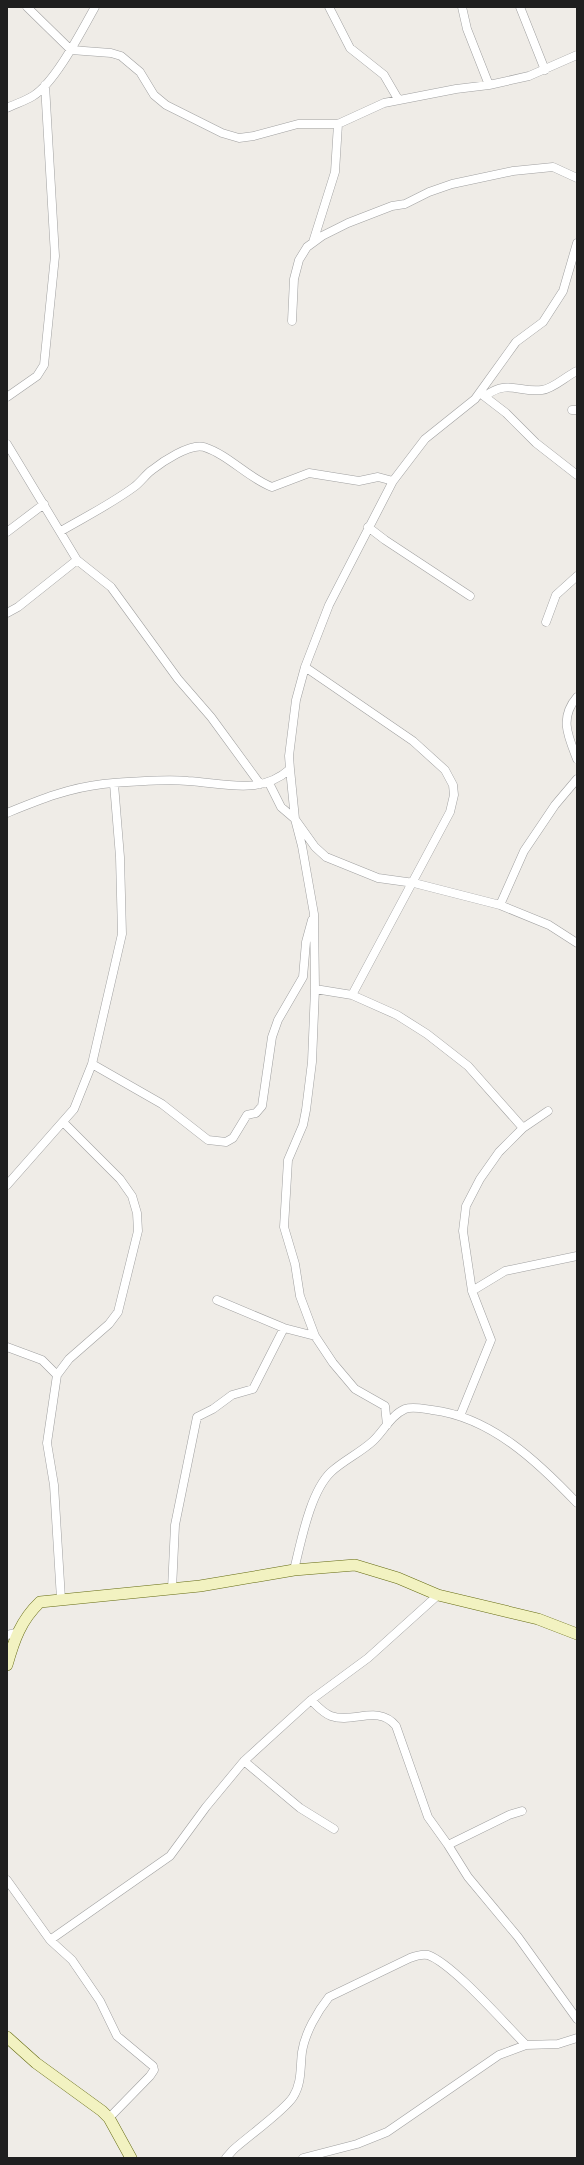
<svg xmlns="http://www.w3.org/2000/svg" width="584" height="2165" font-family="'PT Sans Narrow',sans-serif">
  <rect width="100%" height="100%" fill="#efece7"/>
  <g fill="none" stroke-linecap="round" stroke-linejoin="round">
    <g stroke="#a0a0a0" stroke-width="9">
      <path id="street" d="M27,7L71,50L111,53L121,56L140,72L154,95L166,105L222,133L239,138L254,136L298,124H338L384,103L456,89L489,85L529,76L577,55
        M329,7L350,48L384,75L398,99
        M462,7L467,29L489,85
        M520,7L545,70
        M7,108C15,104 25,101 33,96C55,83 82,30 95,7
        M313,242L335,172L338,124
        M292,321L294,279L299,260L307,247L322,236L348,223L392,206L405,204L429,192L452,184L513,171L553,167L577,178
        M480,393L506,413L536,443L577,475
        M485,396C508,379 518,393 542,390C553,389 566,376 577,371
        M7,397L37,376L44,365L55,256L45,85
        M572,410H577
        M7,444L77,560L111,587L178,679L211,717L260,784
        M368,527L385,540L470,596
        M61,531C85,517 111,504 134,487C141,482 145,475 152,470C162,462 190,443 204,447C229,455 248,478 272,487L309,473L359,481L378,477L393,481
        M7,532L44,504
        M7,613L18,607L77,560
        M546,622L556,595L577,576
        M305,667L413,741L445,770L453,785L454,795L450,812L352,995
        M577,697C559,718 568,736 577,759
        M290,769L295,819L302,846L314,914L315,989L312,1062L306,1110L303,1125L288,1160L284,1227L295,1264L300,1296L315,1336L333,1363L355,1389L385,1406L387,1425
        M269,783L281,807L295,819L315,847L326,857L378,878L414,883L500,905L549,925L577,943
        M7,813C39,800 68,788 103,784C126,782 165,779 188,781C223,783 260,796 290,769L289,756L296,700L305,667L329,605L393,481L425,439L475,399L516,342L543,322L563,291L577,243
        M500,905L524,851L555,805L577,779
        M315,989L352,995L397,1015L427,1034L468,1066L523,1128
        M92,1064L162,1104L208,1140L226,1142L233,1138L247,1115L256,1113L262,1106L272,1037L278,1020L303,977L306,942L312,920
        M7,1185L74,1109L92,1064L122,934L120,857L114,784
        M472,1291L505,1271L577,1256
        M217,1300L284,1328L315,1336
        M7,1347L42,1360L57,1375
        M460,1416L491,1340L472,1291L463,1231L466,1206L480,1179L499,1152L523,1128L548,1111
        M294,1570C301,1542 310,1492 331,1472C344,1460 360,1453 373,1441C383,1432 391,1415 405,1409C413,1406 424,1409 432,1410C491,1417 538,1462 577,1503
        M172,1589L175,1525L197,1417L213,1409L232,1395L253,1389L284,1328
        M61,1599L54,1485L47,1443L57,1375L69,1359L109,1324L118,1312L138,1231L137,1213L132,1196L120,1179L63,1122
        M7,1635L16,1633
        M311,1700C317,1706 323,1713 331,1716C353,1724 378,1704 396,1726L428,1817L448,1845
        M244,1761L300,1808L334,1829
        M522,1811L509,1815L448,1845L468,1877L518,1937L577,2019
        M7,1880L50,1940L72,1960L100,2001L117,2036L153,2066L154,2070L150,2076L109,2118
        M50,1940L170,1856L206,1807L244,1761L311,1700L368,1658L438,1595
        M226,2158L233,2150C247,2137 284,2111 293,2097C302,2083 300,2068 302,2052C305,2033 317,2012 329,1997L410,1958C415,1956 422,1954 428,1955C453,1964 505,2024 526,2045
        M303,2158L357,2144L387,2132L499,2055L526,2045L558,2044L577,2038"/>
    </g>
    <g stroke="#646a12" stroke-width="12">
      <path id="secondary" d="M7,1665C14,1640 21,1620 40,1602L200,1586L294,1570L355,1565L398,1578L438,1595L538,1619L577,1634
        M7,2037L36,2063L102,2111L109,2118L131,2158"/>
    </g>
    <use href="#street" stroke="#fff" stroke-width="8"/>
    <use href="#secondary" stroke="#f2f2c1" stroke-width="11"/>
  </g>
  <rect width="584" height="2165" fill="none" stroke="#1f1f1f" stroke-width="16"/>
</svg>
